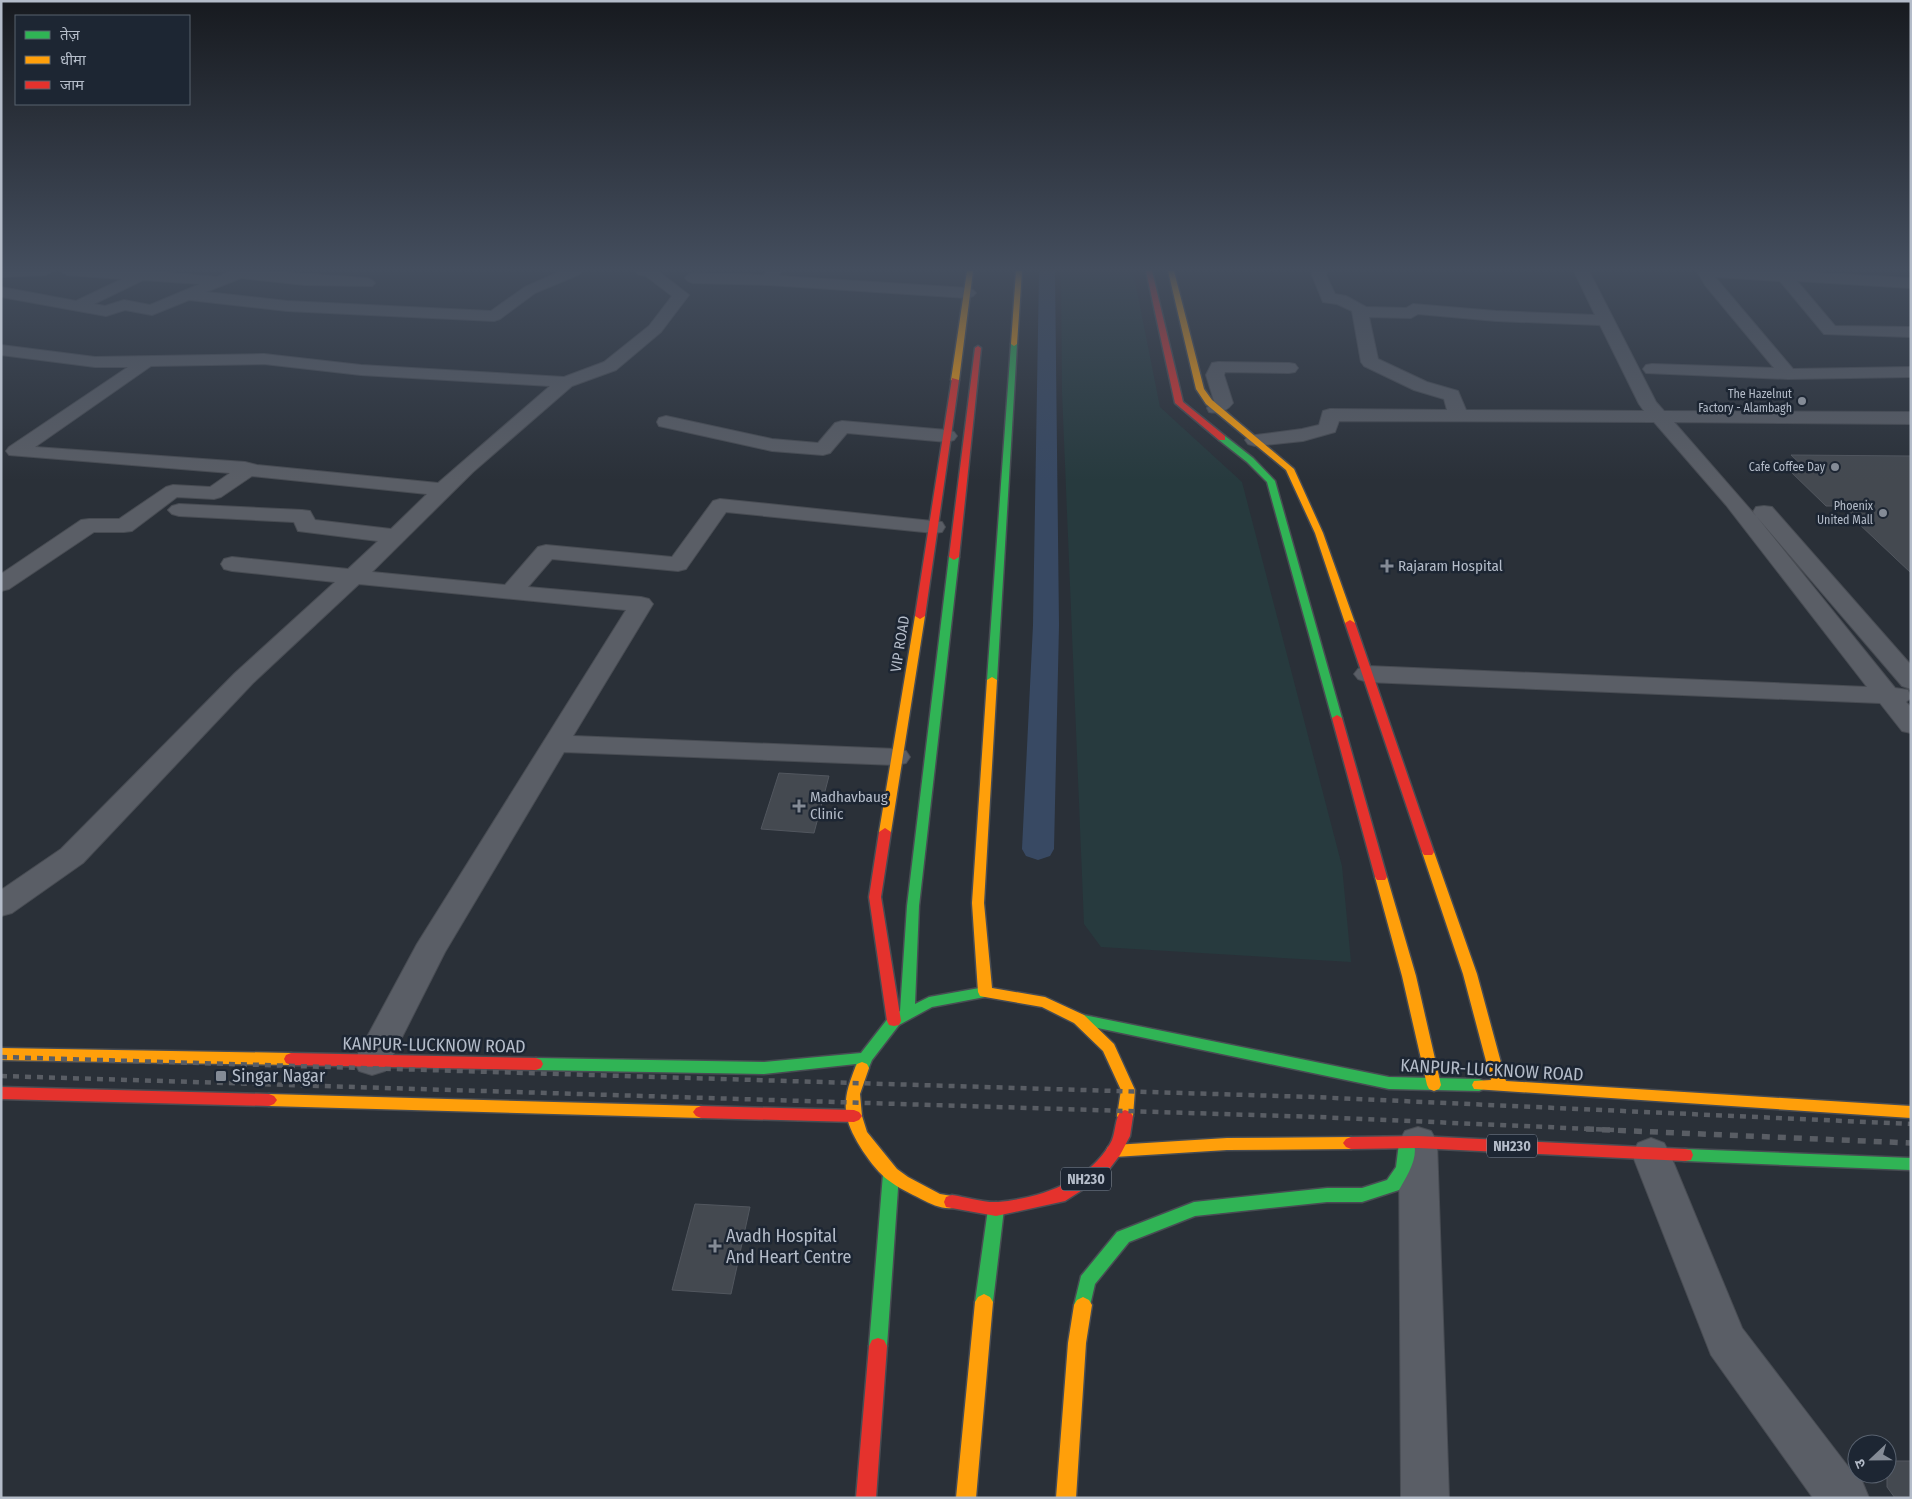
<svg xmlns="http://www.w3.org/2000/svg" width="1912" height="1499" font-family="'Fira Sans Condensed','Noto Sans Devanagari',sans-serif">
  <rect width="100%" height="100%" fill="#2a3038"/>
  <path fill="#273a3e" d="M1061,271H1133L1160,407L1242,482L1342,866L1351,962L1101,947L1084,924L1062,392Z"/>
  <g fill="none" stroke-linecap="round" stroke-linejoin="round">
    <path fill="#384963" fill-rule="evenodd" d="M1039,271H1055L1059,625L1054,849L1050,856L1038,860L1026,856L1022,849L1033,625Z"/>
  </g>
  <path fill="#444950" stroke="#52575f" d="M1791,455L1911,456V573L1840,506H1826L1789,470H1807Z
    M779,773L829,776L814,833L761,829Z
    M695,1204L750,1207L731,1294L672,1290Z
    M1887,1461H1911V1498H1895L1887,1487Z"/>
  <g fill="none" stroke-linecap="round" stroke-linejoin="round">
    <g stroke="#484c53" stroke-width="2">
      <path id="street" d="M1,271H53L46,275L1,277Z
        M60,271H151L217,277L230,271H266L367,278L372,280L375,283L372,286L305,285L241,278L206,292L287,301L491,311L525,287L561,271H582L580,274L535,293L500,319L494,321L287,311L189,300L152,315L125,310L106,316L1,297V287L76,301L122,279L67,275ZM143,280L200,284L150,305L124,300L105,306L94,304Z
        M636,271H658L689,295L661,332L616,370L572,386L473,472L372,572L505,585L538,547L546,545L672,557L713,501L720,499L942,522L945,527L942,532L934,533L726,512L686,569L678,571L552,559L528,587L641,597L649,599L653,604L573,736L896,749L906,751L910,757L906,763L896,765L564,752L445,952L385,1071L372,1075L359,1071L354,1061L417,944L626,610L359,584L253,683L83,863L12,913L1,916V890L61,849L235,673L335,582L232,571L224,569L221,564L224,559L232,557L348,569L378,541L298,531L294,522L179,516L172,514L168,510L172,506L179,504L302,510L310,511L315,520L391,529L427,494L252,476L221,497L214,499L177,497L132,531L124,532H94L9,589L1,591V574L81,520L89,519H119L166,487L173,485L210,487L230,473L9,455L6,451L9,447L128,367H95L1,355V345L95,357L264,354L361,365L564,377L604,362L649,326L672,296L646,276L638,274ZM264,364L361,375L550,386L438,483L257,465L245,462L35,447L151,366Z
        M766,271H781L779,276L968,288L973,290L976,293L973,296L968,298L769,285L693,283L688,281L685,278L688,275L693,273L764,275Z
        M1312,271H1327L1326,275L1335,294L1346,296L1366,307L1406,308L1413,304L1496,311L1595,315L1574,271H1589L1656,402L1664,411L1911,412V424L1674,422L1756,516L1753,512L1756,507L1764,506L1772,507L1911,665V689L1902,686L1757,517L1895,688L1908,690L1911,698L1906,702L1911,707V733L1902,731L1880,703L1367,682L1358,679L1354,674L1358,669L1367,666L1867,687L1726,505L1654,422L1339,421L1335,432L1303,441L1255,446L1248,444L1245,440L1248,436L1302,429L1319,425L1323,411L1330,409L1447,410L1444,399L1414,390L1364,366L1361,362L1352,311L1337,304L1323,302L1312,275ZM1418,314L1496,321L1600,325L1639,404L1644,411L1466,410L1458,391L1427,382L1378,359L1369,317L1411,318Z
        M1697,271H1784L1911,278V288L1797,281L1835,326L1911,327V337L1824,334L1780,281L1715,277L1793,369L1911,367V377L1788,379L1646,373L1643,369L1646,365L1652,364L1774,368L1705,285Z
        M1218,362L1289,363L1295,364L1298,368L1295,372L1289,373L1225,372L1224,375L1233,403C1227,411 1219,414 1209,412L1207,408L1214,401L1206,375L1212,363Z
        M666,416L772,439L818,443L835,423L842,421L947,430L954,432L957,436L954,440L947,442L847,433L830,453L823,455L772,451L659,426L657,422L659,418Z
        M1418,1127L1431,1131L1437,1142L1449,1498H1401L1399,1142L1405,1131Z
        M1651,1138L1664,1143L1670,1154L1742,1328L1853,1473L1862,1481L1869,1498H1813L1711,1355L1632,1154L1638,1143Z"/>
    </g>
    <g stroke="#484c53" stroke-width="3">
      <path id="fast" d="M1014,342L1017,344L997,680L992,683L987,680L1011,344Z
        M1219,436H1225L1253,458L1275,481L1342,718L1341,720L1337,721L1332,718L1267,482L1247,462L1219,440Z
        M954,554L959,557L919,906L915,1004L929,997L985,987L990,988L992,992L990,996L932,1007L899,1025L872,1060L867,1072L862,1074L857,1072L855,1068L856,1064L764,1074L536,1070L531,1068L529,1064L531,1060L536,1058L764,1062L861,1053L889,1017L900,1011L907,906L949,557Z
        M1079,1014L1389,1077L1479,1079L1484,1081L1486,1085L1484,1089L1479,1091L1389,1089L1074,1023L1072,1019L1074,1015Z
        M1407,1137L1412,1139C1421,1155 1407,1176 1399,1190L1362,1202H1327L1195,1216L1129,1242L1095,1284L1089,1310L1083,1313L1077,1310L1074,1305L1081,1276L1117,1232L1194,1202L1327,1188H1362L1387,1180L1396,1167L1399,1143L1402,1139Z
        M1685,1149L1911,1158V1170L1685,1161L1679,1160L1677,1155L1679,1150Z
        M891,1167L897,1169L899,1174L887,1346L884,1352L878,1354L872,1352L869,1346L883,1174L885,1169Z
        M996,1202L1002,1204L1004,1209L993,1302L990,1307L984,1310L978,1307L975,1302L988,1209L990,1204Z"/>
    </g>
    <g stroke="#484c53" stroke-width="3">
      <path id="slow" d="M967,271H973L959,380L955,382L951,380Z
        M1016,271H1022L1017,344L1014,346L1011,344Z
        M1168,271H1174L1204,389L1212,400L1294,469L1323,533L1355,623L1353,625H1347L1345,623L1315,533L1286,470L1206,404L1196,389Z
        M920,613L925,616L891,832L885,836L879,832L915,616Z
        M992,677L997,680L984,903L992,988L1045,997L1084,1015L1114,1044L1135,1090L1133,1116L1130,1120L1125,1122L1120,1120L1117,1116L1121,1090L1103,1051L1074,1023L1042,1007L985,997L980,996L978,992L972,903L987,680Z
        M1428,848L1434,852L1477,974L1506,1081L1911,1106V1118L1474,1089L1472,1085L1474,1081L1491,1080L1463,974L1422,852Z
        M1381,873L1385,874L1387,877L1416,976L1441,1085L1439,1089L1434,1091L1429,1089L1427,1085L1402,976L1375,877L1377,874Z
        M1,1048L291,1053L296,1055L298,1059L296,1063L291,1065L1,1060Z
        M862,1062L867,1064L869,1068L860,1094L862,1116L867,1132L897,1169L908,1177L940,1194L958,1197L960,1202L958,1207C945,1211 933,1205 921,1199C910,1193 898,1188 888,1180C873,1169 850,1135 847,1117C843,1099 849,1084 855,1068L857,1064Z
        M269,1094L701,1106L706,1108L709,1112L706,1116L701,1118L269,1106L264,1104L261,1100L264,1096Z
        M1351,1137L1356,1139L1359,1143L1356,1147L1351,1149L1227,1150L1114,1157L1108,1155L1106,1151L1108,1147L1114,1145L1227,1138Z
        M984,1294L990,1297L993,1302L976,1498H956L975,1302L978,1297Z
        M1083,1297L1089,1300L1092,1305L1086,1343L1076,1498H1056L1068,1343L1074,1305L1077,1300Z"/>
    </g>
    <g stroke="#484c53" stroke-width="3">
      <path id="jam" d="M1146,271H1152L1183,402L1225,436V440H1219L1175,403Z
        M978,346L981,348L959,557L954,560L949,557L975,348Z
        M952,378L959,380L925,616L920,619L915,616Z
        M1350,620L1355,623L1434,852L1432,855H1424L1422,852L1345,623Z
        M1337,715L1342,718L1387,877L1385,880H1377L1375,877L1332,718Z
        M885,828L891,832L881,897L901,1021L899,1025L894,1026L889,1025L887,1021L869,897L879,832Z
        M291,1053L536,1058L541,1060L543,1064L541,1068L536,1070L291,1065L286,1063L284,1059L286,1055Z
        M1,1087L269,1094L274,1096L277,1100L274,1104L269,1106L1,1099Z
        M701,1106L854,1110L859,1112L862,1116L859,1120L854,1122L701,1118L696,1116L693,1112L696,1108Z
        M1125,1110L1130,1112L1133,1116L1130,1136L1120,1155L1104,1176L1065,1201L996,1216L946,1207L944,1202L946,1197L952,1195C966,1197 984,1203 998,1202C1039,1198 1087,1183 1110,1144C1116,1134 1114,1122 1120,1112Z
        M1418,1136L1685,1149L1691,1150L1693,1155L1691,1160L1685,1161L1418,1148L1351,1149L1346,1147L1343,1143L1346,1139L1351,1137Z
        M878,1338L884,1340L887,1346L876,1498H856L869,1346L872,1340Z"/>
    </g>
    <use href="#street" fill="#5a5e66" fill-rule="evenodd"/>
    <use href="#fast" fill="#30b455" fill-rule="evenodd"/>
    <use href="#slow" fill="#ff9f0a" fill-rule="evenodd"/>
    <use href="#jam" fill="#e5322d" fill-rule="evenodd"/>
    <path stroke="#595d64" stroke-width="4.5" stroke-dasharray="6 6" stroke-linecap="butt" d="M1,1057L1313,1097L1911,1124
      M1,1076L1318,1117L1614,1130"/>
    <path stroke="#595d64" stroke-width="5.5" stroke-dasharray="8 8" stroke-linecap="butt" d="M1586,1129L1911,1143"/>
  </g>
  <linearGradient id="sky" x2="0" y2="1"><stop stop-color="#171a1f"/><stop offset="0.56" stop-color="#444e5e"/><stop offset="1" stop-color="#444e5e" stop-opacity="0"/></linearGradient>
  <rect width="1912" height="481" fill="url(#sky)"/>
  <g fill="#848b96" stroke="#1d2633" stroke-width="2">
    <circle cx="1802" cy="401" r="5"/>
    <circle cx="1835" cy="467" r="5"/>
    <circle cx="1883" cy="513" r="5"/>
    <path d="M1384.5 558.5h5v5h5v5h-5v5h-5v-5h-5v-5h5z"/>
    <path d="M796.5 798.5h5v5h5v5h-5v5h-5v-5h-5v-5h5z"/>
    <rect x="215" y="1070" width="12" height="12" rx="2.5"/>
    <path d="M712.5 1238.5h5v5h5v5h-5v5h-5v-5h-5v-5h5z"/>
  </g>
  <g text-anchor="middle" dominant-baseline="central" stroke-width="5" stroke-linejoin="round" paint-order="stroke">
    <g font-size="12" fill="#b4bcc9" stroke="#1d2633" text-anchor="end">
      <text x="1792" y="394">The Hazelnut<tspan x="1792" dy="14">Factory - Alambagh</tspan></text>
      <text x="1825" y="467">Cafe Coffee Day</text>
      <text x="1873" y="506">Phoenix<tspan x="1873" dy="14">United Mall</tspan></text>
    </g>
    <g fill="#1d2633" stroke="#878f9c" stroke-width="1">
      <rect x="1487" y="1134.5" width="50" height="23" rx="4"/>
      <rect x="1061" y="1167.5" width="50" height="23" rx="4"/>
    </g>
    <g font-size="14" font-weight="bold" fill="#b4bcc9">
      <text x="1512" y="1146">NH230</text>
      <text x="1086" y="1179">NH230</text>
    </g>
    <g font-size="15" fill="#b4bcc9" stroke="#1d2633" text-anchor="start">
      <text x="1398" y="566">Rajaram Hospital</text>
      <text x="810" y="797">Madhavbaug<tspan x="810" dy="17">Clinic</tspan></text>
    </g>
    <g font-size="15" fill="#b4bcc9" stroke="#1d2633">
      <text transform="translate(900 644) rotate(-81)">VIP ROAD</text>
    </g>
    <g font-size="18" fill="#b4bcc9" stroke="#1d2633">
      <text transform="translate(434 1045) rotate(1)">KANPUR-LUCKNOW ROAD</text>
      <text transform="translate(1492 1070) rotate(3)">KANPUR-LUCKNOW ROAD</text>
    </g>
    <g font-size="18" fill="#b4bcc9" stroke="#1d2633" text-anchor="start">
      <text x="232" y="1076">Singar Nagar</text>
      <text x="726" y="1236">Avadh Hospital<tspan x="726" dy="21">And Heart Centre</tspan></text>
    </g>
  </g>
  <rect width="1912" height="1499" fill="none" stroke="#b4bcc9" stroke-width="5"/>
  <rect x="15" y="15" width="175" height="90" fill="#1d2633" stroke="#59626f"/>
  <rect x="25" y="31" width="25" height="8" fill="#30b455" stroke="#59626f"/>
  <text x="60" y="40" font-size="15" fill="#b4bcc9">तेज़</text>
  <rect x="25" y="56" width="25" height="8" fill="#ff9f0a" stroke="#59626f"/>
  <text x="60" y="65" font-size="15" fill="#b4bcc9">धीमा</text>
  <rect x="25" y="81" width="25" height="8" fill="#e5322d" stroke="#59626f"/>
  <text x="60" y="90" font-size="15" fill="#b4bcc9">जाम</text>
  <g transform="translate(1872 1459) rotate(248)"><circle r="24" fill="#1d2633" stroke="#59626f"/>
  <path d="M0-4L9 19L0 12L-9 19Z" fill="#848b96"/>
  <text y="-8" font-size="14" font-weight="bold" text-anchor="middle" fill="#b4bcc9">उ</text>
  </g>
</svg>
